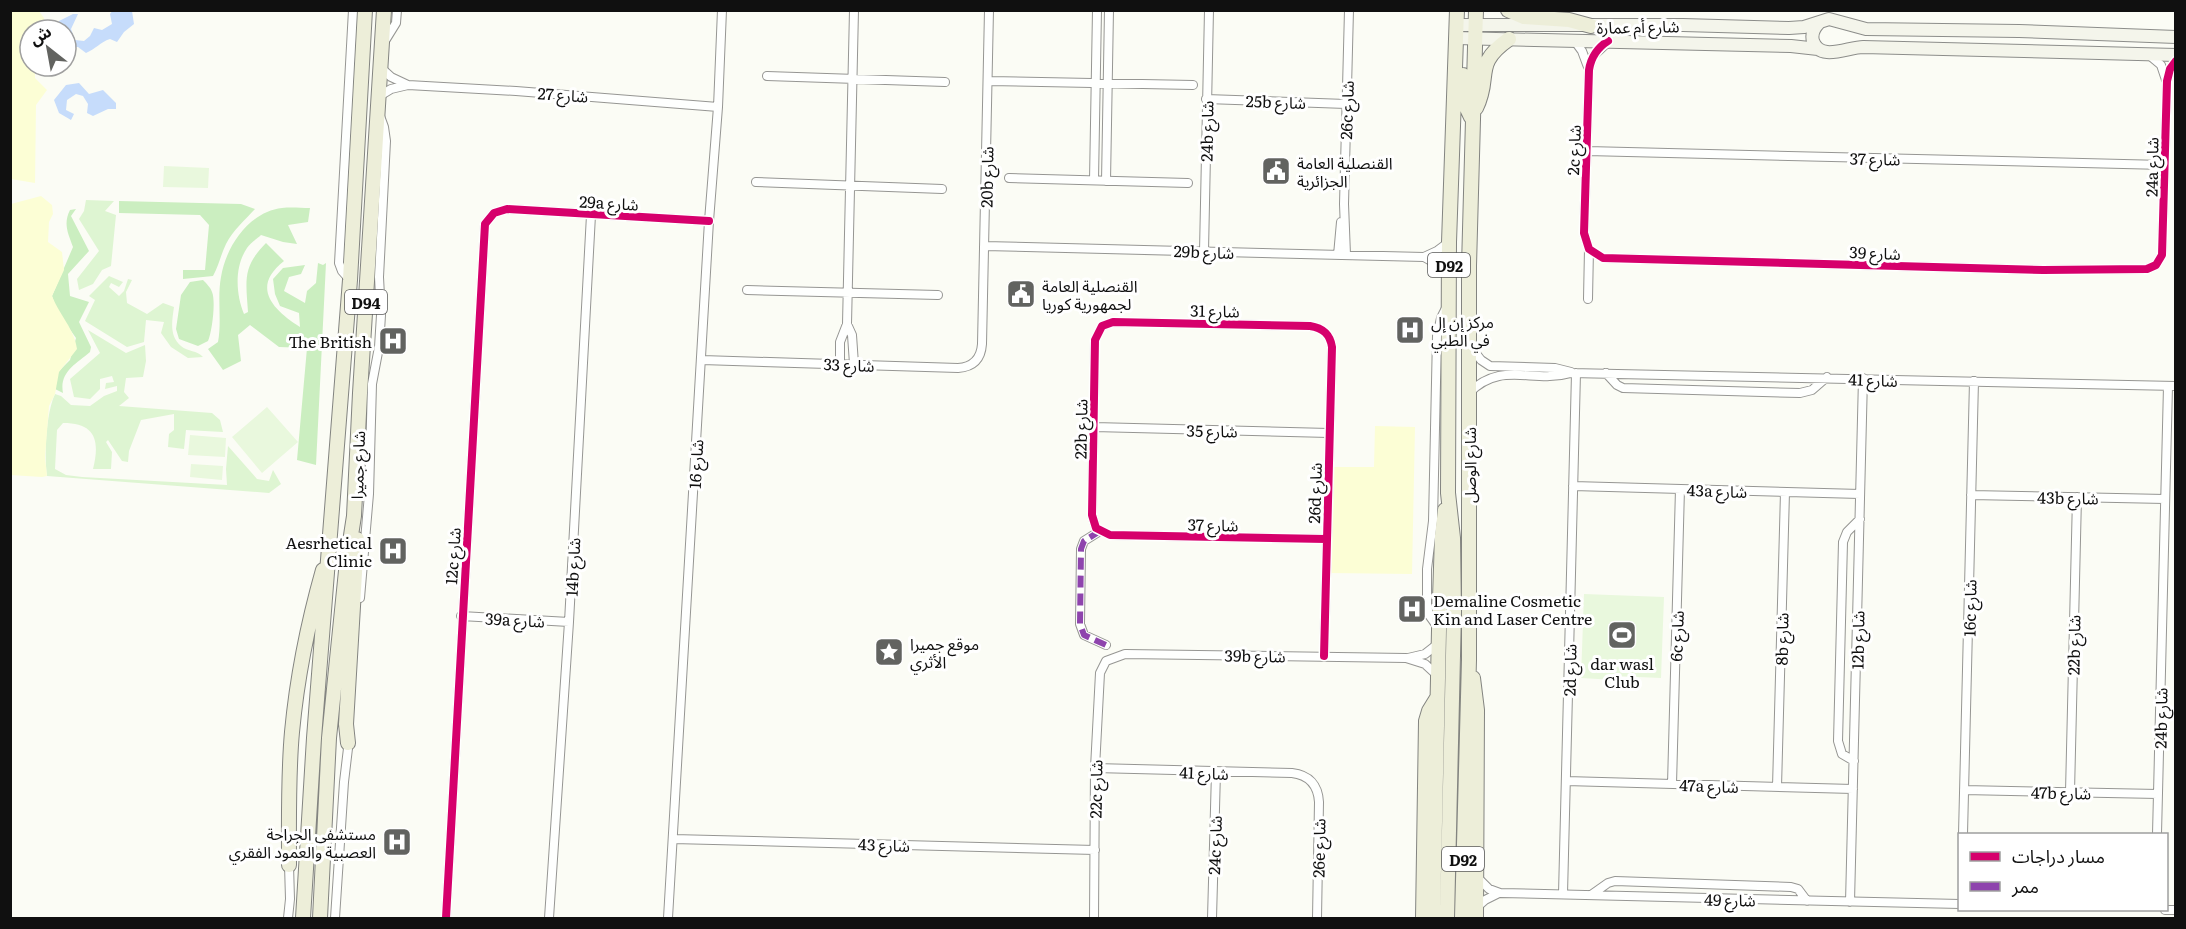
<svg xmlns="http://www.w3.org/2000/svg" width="2186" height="929" font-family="Literata,'Noto Sans Arabic',serif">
  <rect width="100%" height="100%" fill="#fbfcf5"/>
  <path fill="#def5d2" d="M86,200L114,201L105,211L116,215L111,266L102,270L93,284L79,290L77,279L99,251L79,219L84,211Z
    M109,276L123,282L119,287L111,283L109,287L119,296L124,291L128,279L132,280L126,292L127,303L147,314L163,303L174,307C172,321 169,336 181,346C188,352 197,350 203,357L188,358L171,347L161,333L164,322L146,320L144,342L127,347L85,321L95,300L89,296Z
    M88,330L126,353L145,345L146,361L143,377L126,378L124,392L129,398L119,406L212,413L220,420L223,432L186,430L184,449L168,447L169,434L174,430V414L141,420L129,451L128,462L122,461L108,440L106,442L112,452L111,469H93C100,441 96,423 63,423L57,430L55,469L66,475L82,477L227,485L226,469L228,446L257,479L269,481L273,470L281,484L269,493L47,476C44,455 46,413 55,394L61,396L71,405L90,406L104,396L117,391V386L105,389L106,383L114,382L112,376L100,379V389L90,399L74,397L70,379L100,353Z"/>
  <path fill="#cbeec0" d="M119,201L241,204L255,209C245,220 233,230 226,244C221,254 219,265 213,276L183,279V270H205L209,225L200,215L119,213Z
    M310,208L308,222L288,225L297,244L283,242L261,235C257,239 250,243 247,248C234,267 236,295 244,314L248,312C246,281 242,267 266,243L284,261C251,287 272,309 300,327L299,313L280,306L275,294L273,279L283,268L305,265L301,274L289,277L284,291L305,303L307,291L316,283L318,263L323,265L326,263L316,465L297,460L307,348L279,347L250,325L238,335L241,361L223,370L208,349L218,342C222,321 217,298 221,277C226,246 249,212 282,208C291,207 301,208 310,208Z
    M76,209L71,216L89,251L68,274L70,296L89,302L79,322L91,347L90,352C76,364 59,372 63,393L55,389L58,372L70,360L76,338L57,311L52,296L73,247C68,233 63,224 70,210Z
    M203,280C206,283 211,288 212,292C216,301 212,332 208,341L198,346L179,339L176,329L181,295L190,282Z"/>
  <path fill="#fcfed5" d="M10,11H39L44,18L45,30H30V66H57L55,72L35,73V78L47,90L36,105L35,183L11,179Z
    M41,196L52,205L53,214L49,222L48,242L62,252L64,270L52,296C59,314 75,330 77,349L59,372L55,394L49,406L45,457L47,476L42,477L10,475L11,204Z
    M1375,426L1415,427L1412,574L1329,573L1331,467H1374Z"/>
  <path fill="#e9f8dd" d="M164,166L209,168L208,188L163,187Z
    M267,407L298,442L262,473L232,437Z
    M190,435L226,438L225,457L188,455Z
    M191,464L223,466L222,480L190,477Z
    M1584,594L1664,597L1661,678L1615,676V680L1581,678Z"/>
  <path fill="#c6dcfb" d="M113,10L132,11L134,24L124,32L117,42L110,39C100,42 96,49 86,53L78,47H66V30H55L59,21L73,14H78L71,29L75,40L84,41L90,36L94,28L102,30L112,24L110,14Z
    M79,83L89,94L103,90L116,103V109H108L93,116L87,113L88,104L83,96L76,94L67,100L66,110L74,114L71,120L59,113L54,100L66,85Z"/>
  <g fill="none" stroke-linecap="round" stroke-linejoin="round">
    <g stroke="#969693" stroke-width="10">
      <path id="street" d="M1574,40L1582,51L1588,67
        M1608,42L1593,56L1589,70L1584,233L1589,249L1603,258L2043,270L2147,269L2156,265L2162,255L2167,81L2170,69L2176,61
        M383,44L396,23L397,10
        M2149,55L2161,65L2166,80
        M380,67L391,77L408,85
        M767,76L945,82
        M988,81L1193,85
        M378,97L391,89L408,85L516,91L718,107
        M1206,99L1346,104
        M1587,151L2164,165
        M1009,178L1188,183
        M1094,180L1097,10
        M1106,181L1109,10
        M756,182L942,189
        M984,246L1424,257L1437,251L1449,242
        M1204,251L1209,10
        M1338,255L1341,222
        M1346,255L1344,204L1349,10
        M1424,257L1438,265L1448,277
        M350,280L342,271L339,263L353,10
        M747,290L938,295
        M1588,299L1589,249
        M1470,346L1481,360L1490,366L1555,368L1571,372
        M702,360L958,368C973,367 981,359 982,344L989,10
        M840,364V342L847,324
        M854,364L852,335L847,324L854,10
        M1606,373L1617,385L1623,388L1800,393L1812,390L1827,377
        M1469,393C1501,360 1533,384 1571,373L2176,386
        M1094,427L1329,433
        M1573,486L1860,494
        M1971,495L2165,499
        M1100,531L1084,541L1081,549L1080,624L1084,635L1106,645
        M360,598L369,494L372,384L379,347L381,315L379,277L386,141L384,127L380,116
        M461,616L569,622
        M1439,629L1429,615L1427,605V569L1433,521L1437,336L1441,318L1447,306
        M1324,656L1332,347C1330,334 1323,328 1310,326L1113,322L1102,326L1095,340L1092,515L1096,528L1110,535L1326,539
        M1408,658L1425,654L1439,643
        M1854,761L1842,754L1838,741L1843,542L1847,532L1860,519
        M1095,768L1292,773C1309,775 1318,785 1319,802L1317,918
        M1566,781L1853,789
        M1672,784L1680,489
        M1777,787L1785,492
        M1964,790L2158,794
        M2070,792L2077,497
        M1963,834L1974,381
        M2157,834L2168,386
        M673,839L1095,850
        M1477,877L1489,889L1500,893L1960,904
        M1563,894L1576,373
        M1591,895L1608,883L1615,881L1791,887L1798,889L1807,901
        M1850,902L1863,378
        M1476,908L1485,900L1499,893
        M2165,910H2176
        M288,918L290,899L289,865
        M335,918L344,782L349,740
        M446,918L485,224L494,213L507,209L709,221
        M549,918L569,622L591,215
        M668,918L709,221L718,107L722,10
        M1094,918L1095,768L1100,673L1106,661L1125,654L1406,658L1425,664L1438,676
        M1212,918L1216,772"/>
    </g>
    <g stroke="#8c8d8a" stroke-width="14">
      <path id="secondary" d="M1819,23C1814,28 1811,34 1813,41C1820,62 1848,47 1863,47L2176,55
        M1457,25H1683L1789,28L1804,27L1829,19L1866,29L2019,31L2176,37
        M1456,38L1791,46L1818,49"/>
    </g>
    <g stroke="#838480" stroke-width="16">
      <path id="primary" d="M1508,10L1524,17L1569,20L1591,26
        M1463,75V100L1471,117
        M1476,108C1492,76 1472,65 1509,39
        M1473,678L1477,710L1476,918
        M348,743L346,724L357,539
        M289,865C289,821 288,776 292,732C297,678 308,623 323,570
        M303,918L314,738L350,280L365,10
        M320,918L329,738L347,561L354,516L360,393L384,10
        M1423,918L1426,721L1429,711L1437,698
        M1433,918L1439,630L1442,536L1445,510
        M1447,918L1454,612L1453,538L1448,493L1449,242L1457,10
        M1462,918L1469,660V266L1476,10"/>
    </g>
    <use href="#street" stroke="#fefffe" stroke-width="8"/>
    <use href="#secondary" stroke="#f4f5eb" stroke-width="12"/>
    <use href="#primary" stroke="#edeed9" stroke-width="14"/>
    <path stroke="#8e44ad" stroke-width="6" stroke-dasharray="12 6" stroke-linecap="butt" d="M1100,531L1084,541L1081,549L1080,624L1084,635L1106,645"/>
    <g stroke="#fff" stroke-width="11">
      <path id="cycleway" d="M1608,41C1597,48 1591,57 1589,70L1584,233L1589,249L1603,258L2043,270L2147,269L2156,265L2162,255L2167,81L2170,69L2176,61
        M1324,656L1332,347C1330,334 1323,328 1310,326L1113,322L1102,326L1095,340L1092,515L1096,528L1110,535L1326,539
        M446,918L485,224L494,213L507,209L709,221"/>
    </g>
    <use href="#cycleway" stroke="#d6006c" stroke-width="8"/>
  </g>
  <defs>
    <g id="civic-square" transform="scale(1.5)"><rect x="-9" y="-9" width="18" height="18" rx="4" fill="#626360" stroke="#fff"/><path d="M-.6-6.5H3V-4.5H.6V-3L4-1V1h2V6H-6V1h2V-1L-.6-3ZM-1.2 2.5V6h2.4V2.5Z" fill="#fff"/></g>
    <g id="hospital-square" transform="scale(1.5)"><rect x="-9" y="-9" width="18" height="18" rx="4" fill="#626360" stroke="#fff"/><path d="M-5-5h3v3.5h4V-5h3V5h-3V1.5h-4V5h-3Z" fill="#fff"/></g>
    <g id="stadium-square" transform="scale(1.5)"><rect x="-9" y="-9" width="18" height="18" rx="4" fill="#626360" stroke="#fff"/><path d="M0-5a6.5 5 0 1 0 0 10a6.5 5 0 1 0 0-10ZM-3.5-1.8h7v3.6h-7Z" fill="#fff"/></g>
    <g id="sight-square" transform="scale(1.5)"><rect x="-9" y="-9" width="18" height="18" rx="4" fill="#626360" stroke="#fff"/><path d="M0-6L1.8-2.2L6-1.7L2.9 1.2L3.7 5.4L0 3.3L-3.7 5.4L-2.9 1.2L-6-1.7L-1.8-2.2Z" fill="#fff"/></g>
  </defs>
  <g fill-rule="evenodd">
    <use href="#civic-square" x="1276" y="171"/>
    <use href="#civic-square" x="1021" y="294"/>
    <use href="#hospital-square" x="1410" y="330"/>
    <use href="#hospital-square" x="393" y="341"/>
    <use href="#hospital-square" x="393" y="551"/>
    <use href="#hospital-square" x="1412" y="609"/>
    <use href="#stadium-square" x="1622" y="635"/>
    <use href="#sight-square" x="889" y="652"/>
    <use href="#hospital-square" x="397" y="842"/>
  </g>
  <g text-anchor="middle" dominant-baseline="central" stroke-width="6" stroke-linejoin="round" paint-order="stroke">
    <g fill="#fff" stroke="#585858" stroke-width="1.5">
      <rect x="1428" y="253" width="42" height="24" rx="4.5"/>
      <rect x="345" y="290" width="42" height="24" rx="4.5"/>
      <rect x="1442" y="847" width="42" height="24" rx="4.5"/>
    </g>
    <g font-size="15" font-weight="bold" fill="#101010">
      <text x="1449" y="265">D92</text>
      <text x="366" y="302">D94</text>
      <text x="1463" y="859">D92</text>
    </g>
    <g font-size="16" fill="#101010" stroke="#fff">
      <text transform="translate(1638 26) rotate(-1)">شارع أم عمارة</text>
      <text transform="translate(563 94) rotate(4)">شارع 27</text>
      <text transform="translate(1276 101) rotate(2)">25b شارع</text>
      <text transform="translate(1346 110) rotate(-88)">26c شارع</text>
      <text transform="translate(1206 131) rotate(-89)">24b شارع</text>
      <text transform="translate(1573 150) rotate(-88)">2c شارع</text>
      <text transform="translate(1875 158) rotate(1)">شارع 37</text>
      <text transform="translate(2151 167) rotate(-89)">24a شارع</text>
      <text transform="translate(986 177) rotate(-89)">20b شارع</text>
      <text transform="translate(609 202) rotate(3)">29a شارع</text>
      <text transform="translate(1204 251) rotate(2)">29b شارع</text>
      <text transform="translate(1875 252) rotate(2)">شارع 39</text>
      <text transform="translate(1215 310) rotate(1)">شارع 31</text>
      <text transform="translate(849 364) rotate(2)">شارع 33</text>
      <text transform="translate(1873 379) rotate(2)">شارع 41</text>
      <text transform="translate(1080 429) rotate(-89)">22b شارع</text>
      <text transform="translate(1212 430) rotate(1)">شارع 35</text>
      <text transform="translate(695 464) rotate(-87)">شارع 16</text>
      <text transform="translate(357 465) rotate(-88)">شارع جميرا</text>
      <text transform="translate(1469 465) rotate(-90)">شارع الوصل</text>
      <text transform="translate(1717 490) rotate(2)">43a شارع</text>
      <text transform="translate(1314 493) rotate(-88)">26d شارع</text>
      <text transform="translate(2068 497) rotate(1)">43b شارع</text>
      <text transform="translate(1213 524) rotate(1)">شارع 37</text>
      <text transform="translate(452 556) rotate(-86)">12c شارع</text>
      <text transform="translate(572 567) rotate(-87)">14b شارع</text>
      <text transform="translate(1969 608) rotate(-89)">16c شارع</text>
      <text transform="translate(515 619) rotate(3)">39a شارع</text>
      <text transform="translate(1676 636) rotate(-88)">6c شارع</text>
      <text transform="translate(1781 639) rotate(-89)">8b شارع</text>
      <text transform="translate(1857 640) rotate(-89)">12b شارع</text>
      <text transform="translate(2073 645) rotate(-89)">22b شارع</text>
      <text transform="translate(1255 655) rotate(1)">39b شارع</text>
      <text transform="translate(1569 670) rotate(-89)">2d شارع</text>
      <text transform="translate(2160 718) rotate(-89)">24b شارع</text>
      <text transform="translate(1204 772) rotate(2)">شارع 41</text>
      <text transform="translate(1709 785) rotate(2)">47a شارع</text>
      <text transform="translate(1095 789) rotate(-89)">22c شارع</text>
      <text transform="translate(2061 792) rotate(1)">47b شارع</text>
      <text transform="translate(884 844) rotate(2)">شارع 43</text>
      <text transform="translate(1214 845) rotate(-88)">24c شارع</text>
      <text transform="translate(1318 848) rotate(-89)">26e شارع</text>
      <text transform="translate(1730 899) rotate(1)">شارع 49</text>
    </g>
    <g font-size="16" fill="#101010" stroke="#fff" text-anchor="start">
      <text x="1297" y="162">القنصلية العامة<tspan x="1297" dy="18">الجزائرية</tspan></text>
      <text x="1042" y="285">القنصلية العامة<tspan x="1042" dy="18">لجمهورية كوريا</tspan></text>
      <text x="1431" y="321">مركز إن إل<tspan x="1431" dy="18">في الطبي</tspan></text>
      <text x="372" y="341" text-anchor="end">The British</text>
      <text x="372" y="542" text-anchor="end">Aesrhetical<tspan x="372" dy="18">Clinic</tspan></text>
      <text x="1433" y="600">Demaline Cosmetic<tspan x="1433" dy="18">Kin and Laser Centre</tspan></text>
      <text x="910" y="643">موقع جميرا<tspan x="910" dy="18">الأثري</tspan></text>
      <text x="1622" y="663" text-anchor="middle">dar wasl<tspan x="1622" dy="18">Club</tspan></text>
      <text x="376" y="833" text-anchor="end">مستشفى الجراحة<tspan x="376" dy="18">العصبية والعمود الفقري</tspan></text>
    </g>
  </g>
  <rect width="2186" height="929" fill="none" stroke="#101010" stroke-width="24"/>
  <rect x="1958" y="833" width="210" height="78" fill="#ffffff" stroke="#9f9f9f" stroke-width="1.5"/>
  <rect x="1970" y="852" width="30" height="9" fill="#d6006c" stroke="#9f9f9f" stroke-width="1.5"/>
  <text x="2012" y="863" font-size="18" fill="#101010">مسار دراجات</text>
  <rect x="1970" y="882" width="30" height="9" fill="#8e44ad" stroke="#9f9f9f" stroke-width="1.5"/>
  <text x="2012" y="893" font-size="18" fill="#101010">ممر</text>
  <g transform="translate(48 48) rotate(329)"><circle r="28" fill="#ffffff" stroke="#9f9f9f" stroke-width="1.5"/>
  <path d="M0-4.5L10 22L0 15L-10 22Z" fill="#626360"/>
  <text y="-9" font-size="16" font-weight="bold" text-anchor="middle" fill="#101010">ش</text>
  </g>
</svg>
